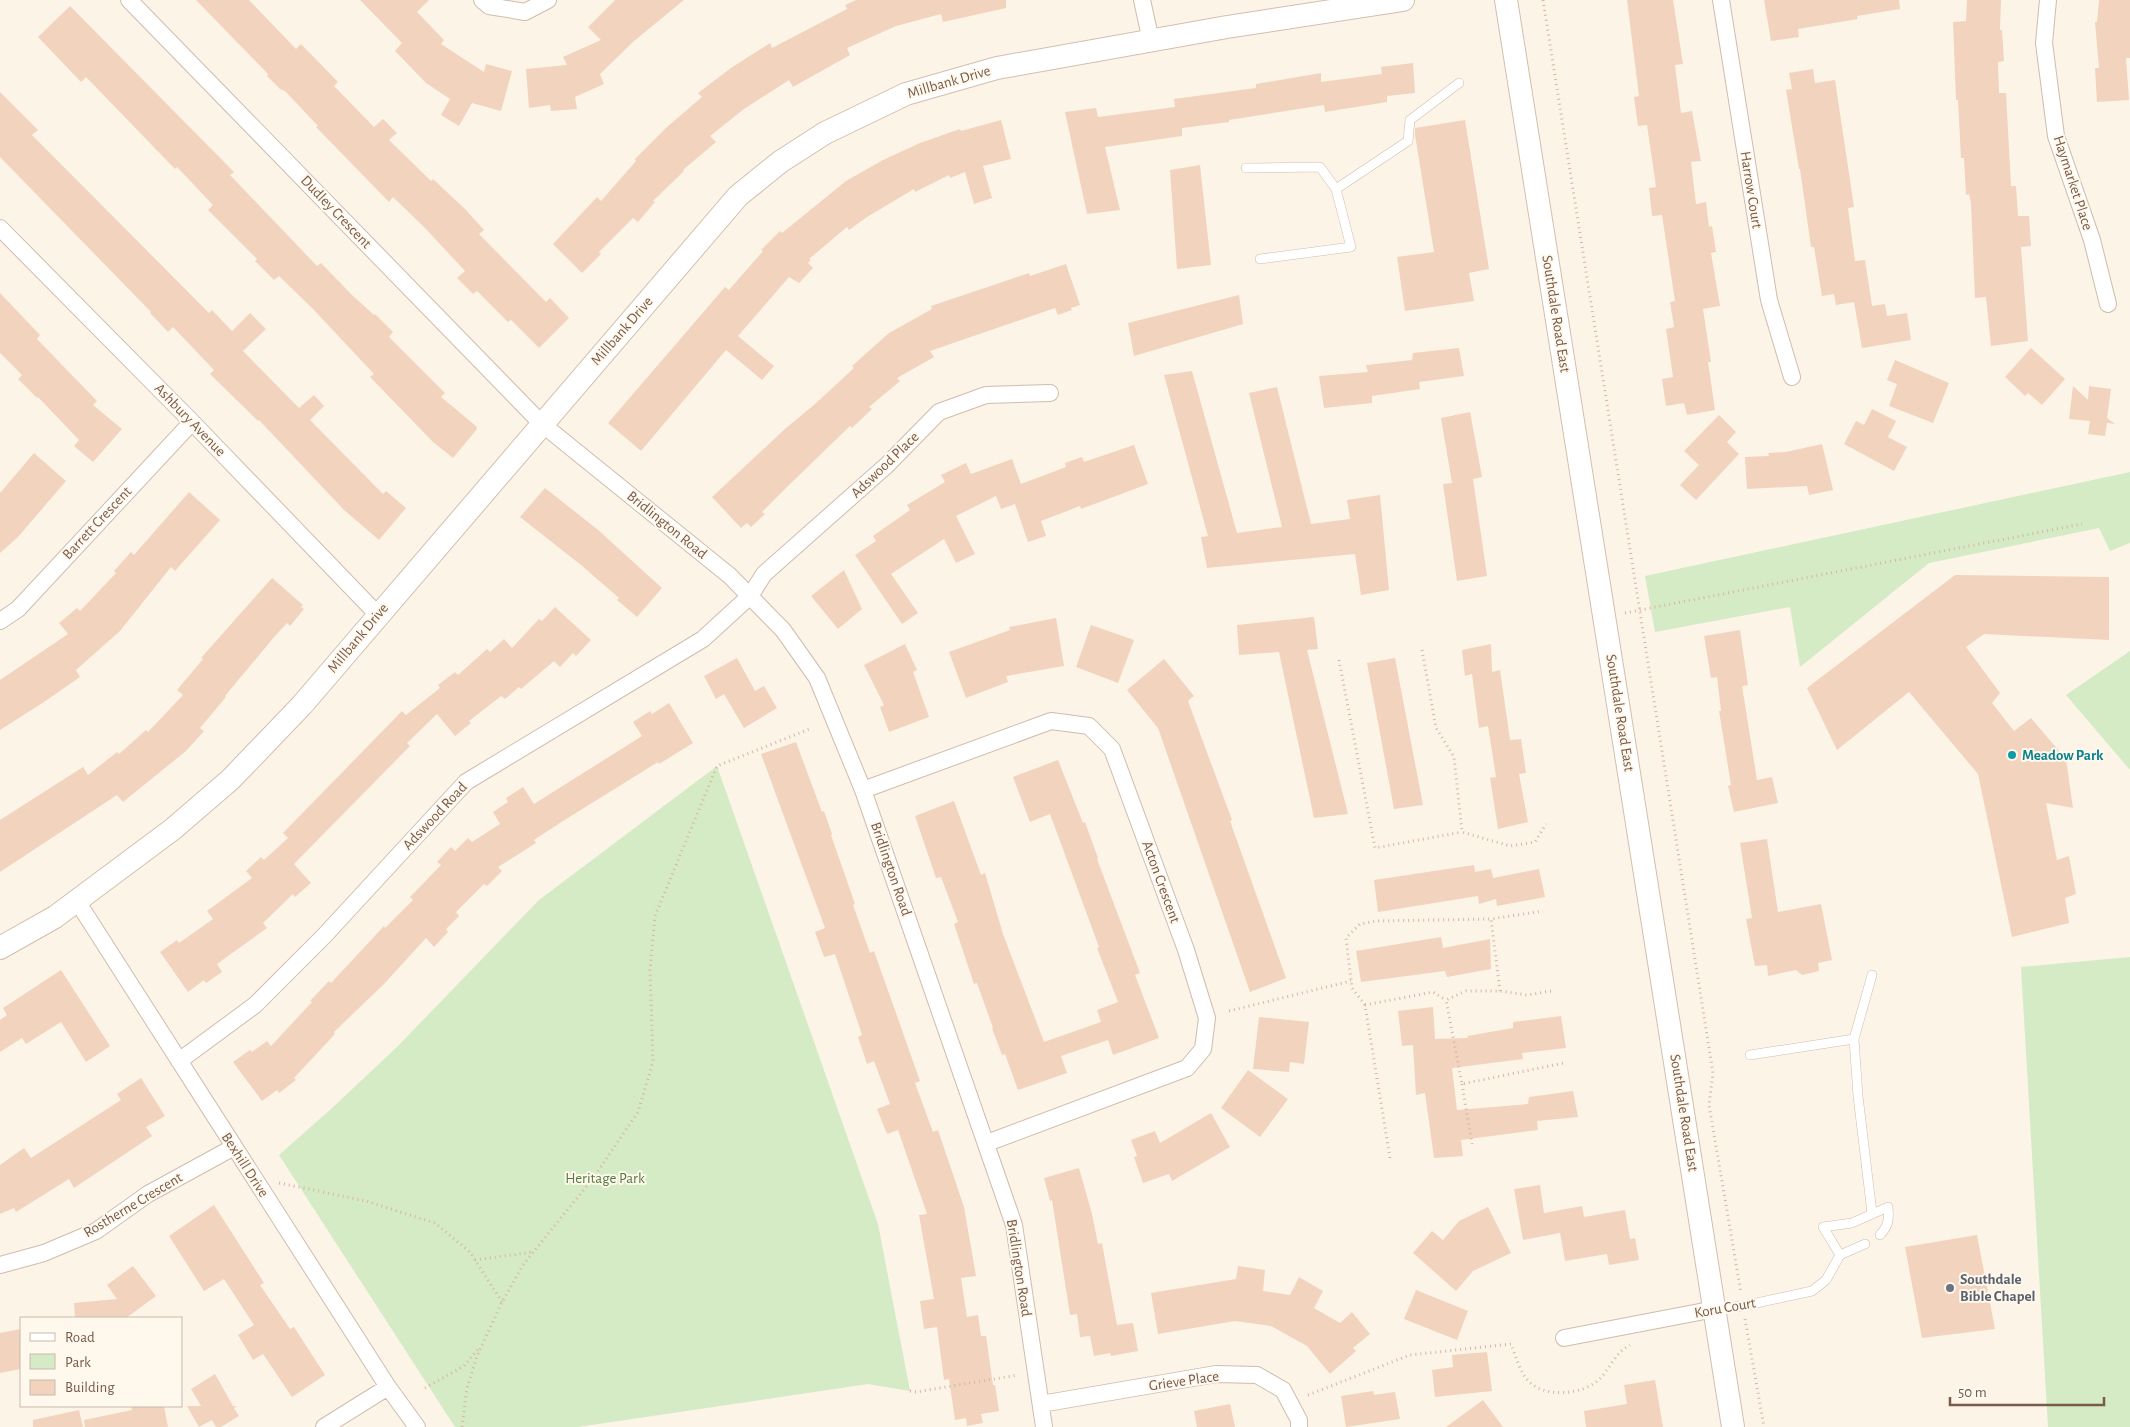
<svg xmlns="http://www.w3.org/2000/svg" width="2130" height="1427" font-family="'Alegreya Sans',sans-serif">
  <rect width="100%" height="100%" fill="#fcf4e7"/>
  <path fill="#d4ebc5" d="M2130,472V543L2110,551L2099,528L1929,563L1800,667L1790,607L1655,632L1645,576Z
    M2130,651V770L2066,695Z
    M717,766L878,1224L910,1391L868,1384L578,1427H455L279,1155L331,1109L397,1047L539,900Z
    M2130,957V1427H2048L2021,967Z"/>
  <path fill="#f2d3be" d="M196,0H249L296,49L301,44L338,82L334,86L374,127L383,119L397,133L389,140L431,181L433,179L465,209L484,230L479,234L546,302L550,298L569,318L539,348L511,320L508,322L477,291L473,294L457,278L465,271L424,227L393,197L389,202L316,127L318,126L285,91L280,89L267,76L268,74Z
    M360,0H429L417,12L444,40L441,44L484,72L486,64L512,71L501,111L472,103L459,126L441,115L450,99L426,83L395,51L402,43Z
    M615,0H684L634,41L600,74L604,84L575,97L577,109L551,111L550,105L529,108L526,69L567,65L563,57L601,40L588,27Z
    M856,0H1006V8L943,22L941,14L896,26L847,48L850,55L793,87L789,80L744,109L710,136L716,142L683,170L684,171L653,201L655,202L638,222L633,218L599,252L601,254L582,273L553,244L597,197L601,201L636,161L635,159L667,127L702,97L698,93L731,68L770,43L772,48L847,9L845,5Z
    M1627,0H1673L1683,64L1675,65L1681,113L1692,111L1701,161L1691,162L1696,204L1706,202L1709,227L1712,226L1716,252L1711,253L1720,306L1703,309L1711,362H1708L1715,410L1687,415L1684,403L1666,406L1662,379L1673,377L1666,329L1674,327L1670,302L1675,301L1662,215L1652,216L1649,188L1656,187L1647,125L1638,126L1634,97L1639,96Z
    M1764,0H1899L1900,9L1857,16L1858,19L1798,29L1799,37L1771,41Z
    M1967,0H2001L2000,30H2002L2004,61L1998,62L1999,93H2006L2011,186H2016L2018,216H2029L2031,246L2021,247L2028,341L1991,346L1986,297L1975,298L1971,203L1969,194L1966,195L1964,158H1961L1958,100H1956L1953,22L1966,21Z
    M2099,0H2130V58H2126L2129,100L2097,102L2095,68H2099L2095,22H2097Z
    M70,6L234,172L230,175L317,266L321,263L352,295L374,315L375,314L393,332L389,337L445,393L441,397L476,426L477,429L453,458L433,442L370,377L374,374L313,309L279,276L274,280L255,261L257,259L208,210L213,205L177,167L175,169L86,77L81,82L38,37Z
    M1413,63L1415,93L1387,96V102L1325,112L1324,105L1229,120V122L1182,128V136L1105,147L1120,210L1087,214L1065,112L1096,108L1098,117L1175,107L1174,99L1256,88V84L1321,73V82L1382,74L1381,67Z
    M1813,69L1815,83L1835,80L1854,207L1848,208L1855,261L1865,260L1872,306L1885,304L1887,316L1907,313L1911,340L1862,348L1854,302L1836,305L1834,294L1822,296L1814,247H1811L1800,169H1799L1786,90L1792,89L1789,73Z
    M0,92L38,130L32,135L209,313L212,310L232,331L250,313L266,329L243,351L299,408L314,395L324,406L310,420L383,494L386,491L406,508L379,540L344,510L259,420L258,421L210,374L214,370L173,327L168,332L150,313L151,312L0,157Z
    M1001,120L1011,159L983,166L992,198L974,204L965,172L950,178L949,175L915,192L914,189L867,217L849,230L847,227L809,259L811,260L808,263L813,268L799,283L789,277L738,336L774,366L762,380L726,350L641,451L608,423L725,287L729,290L763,251L761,250L780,231L782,233L846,181L883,160L920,143L960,129L961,131Z
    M1465,120L1489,269L1469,273L1474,301L1405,311L1397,257L1434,252L1415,135V128Z
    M1200,165L1211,265L1177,269L1170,170Z
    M1066,264L1080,305L1071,308L1072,310L1058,315L1055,308L930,351L934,357L897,378L900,381L869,407L872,409L852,428L850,426L788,486L762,512L765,514L751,527L747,523L741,528L712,497L786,428L815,404L854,368L852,366L889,333L932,309L931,306L1029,273L1030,276Z
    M0,293L40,335L37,339L97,401L93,405L122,429L93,462L74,446L79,440L38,397L37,398L18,379L22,375L0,353Z
    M1239,295L1243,324L1134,356L1128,323Z
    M1459,348L1464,376L1419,382L1420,389L1372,396V403L1324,408L1319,376L1368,372L1366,365L1412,360L1413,353Z
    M2031,348L2065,379L2042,405L2028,393L2025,396L2005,377Z
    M1895,360L1949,383L1933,423L1889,406L1897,384L1887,380Z
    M1192,371L1237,533L1282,527L1249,393L1277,387L1311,524L1350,519L1347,500L1380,495L1389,590L1361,595L1355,554L1207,568L1201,537L1208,536L1164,375Z
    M2073,386L2088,400L2089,386L2111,389L2107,418L2115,424L2107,423L2105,436L2088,434L2090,421L2069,419Z
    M1872,409L1896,421L1888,437L1907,447L1894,471L1844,444L1856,421L1864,425Z
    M1470,412L1482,477L1473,479L1487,576L1457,581L1443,484L1452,483L1441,418Z
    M1719,415L1736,432L1727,442L1739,454L1696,500L1680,485L1699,465L1684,451Z
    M1822,444L1833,490L1809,495L1807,486L1747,489L1745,457L1769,456L1768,453L1786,452Z
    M1134,445L1148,484L1081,509L1080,506L1041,521L1046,536L1028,542L1015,504L1001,509L996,496L956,516L975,554L956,563L944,539L891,574L918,613L902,624L855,555L876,541L873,536L910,510L907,505L945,482L941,475L966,463L971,474L1012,459L1021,484L1066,467L1065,463L1082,457L1084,462Z
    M34,453L66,481L18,537L0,553V493Z
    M545,488L597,529L662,588L637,617L617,600L619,598L581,565L520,517Z
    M189,492L220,520L175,571L171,567L120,631L76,670L80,677L44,702L0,730V680L68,634L59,623L77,608L80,611L116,573L114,571L131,552L134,555Z
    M844,570L862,609L838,629L811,596Z
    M1955,575L2109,577V640L1984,634L1966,647L2000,693L1992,703L2014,731L2031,718L2066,759L2073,808L2046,803L2057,860L2069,856L2076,894L2065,898L2069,923L2012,937L1978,774L1909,692L1837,750L1807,688Z
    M272,578L303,605L301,607L304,609L290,626L287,623L275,636L225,696L226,697L200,728L204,731L186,751L123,802L117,795L0,872V820L83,767L88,775L117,752L119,754L146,730L148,732L183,695L177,690L203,659L201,658Z
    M555,607L591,640L576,656L573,653L560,667L554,661L521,689L519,687L505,699L501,696L469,721L471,723L455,736L437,714L407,743L410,746L294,864L311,883L295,897L293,894L263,923L267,928L217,964L222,972L206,983L204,980L188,992L160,952L177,940L179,943L213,919L207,911L252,878L246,871L261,857L264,860L288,838L283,833L402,711L406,715L440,688L438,685L455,672L458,675L487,649L490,652L504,639L512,648L539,619L542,621Z
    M1314,617L1318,649L1307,650L1348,814L1314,818L1279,652L1239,655L1237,625Z
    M1056,618L1064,666L1006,676L1008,682L966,698L949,652L1010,630L1009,627Z
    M1091,625L1134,640L1118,683L1076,667Z
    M1740,630L1748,685L1742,686L1757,780L1772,777L1778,803L1734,812L1728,786L1731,785L1719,711H1721L1717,677L1711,678L1704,636Z
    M905,644L917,670L913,672L929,717L889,732L880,707L884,705L864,665Z
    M1491,644L1492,672L1500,670L1510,740L1521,739L1526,773L1519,774L1528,822L1498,829L1490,778L1496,777L1488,726L1479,728L1472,674L1465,676L1462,650Z
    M737,658L755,691L764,686L777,708L744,728L724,694L716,699L704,676Z
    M1395,658L1423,805L1394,809L1367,663Z
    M1164,659L1194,696L1188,701L1232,820L1230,821L1286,978L1250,992L1158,728L1127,690Z
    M669,703L693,743L659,764L658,762L563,821L534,840L536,843L498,867L502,871L487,886L484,884L456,912L459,916L446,929L448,932L434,947L426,938L384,984L334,1032L335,1034L294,1078L296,1080L279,1093L277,1090L262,1101L233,1062L250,1050L252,1052L267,1041L271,1046L312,1002L310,1001L329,981L331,983L384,926L385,928L413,900L410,897L441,865L437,862L451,847L455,851L468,838L472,842L500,824L493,812L508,802L506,798L523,787L534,804L642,736L633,722L650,711L652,714Z
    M796,742L822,812L824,811L832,834L831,835L855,904L853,905L870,953L874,951L920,1081L915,1083L933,1132L938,1130L964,1207L976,1276L961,1278L967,1317L978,1315L981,1336H986L993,1385H995L999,1411L981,1414L983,1423L967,1426L966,1418L955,1420L949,1379L944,1380L937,1327L924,1329L920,1301L934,1299L919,1215L927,1214L898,1130L887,1134L877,1109L890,1104L874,1061L867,1064L858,1037L862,1035L835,954L824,957L815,932L825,928L761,754Z
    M1058,760L1083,823L1085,822L1098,858L1097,859L1140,973L1135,975L1159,1038L1113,1055L1108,1040L1061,1056L1067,1073L1018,1090L1005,1054L1002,1055L992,1028H993L977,983L974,984L954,924L958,922L941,877L936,878L915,816L954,801L981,875L985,873L1003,934L1044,1042L1101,1022L1097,1010L1118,1002L1097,948L1099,947L1050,814L1030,822L1013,777Z
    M1767,839L1778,912L1821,904L1832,960L1818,963L1819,971L1802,975L1796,970L1768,976L1767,965L1755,966L1746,919L1752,918L1740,843Z
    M1474,865L1475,872L1491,869L1493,878L1539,869L1545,897L1497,906L1496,899L1479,904L1478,896L1378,912L1374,880Z
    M1441,937L1443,948L1490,939L1491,969L1447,977L1445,971L1361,982L1356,951Z
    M61,970L110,1046L86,1062L61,1022L26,1044L22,1038L0,1052V1020L7,1015L3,1008Z
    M1433,1007L1435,1039L1468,1038L1467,1036L1513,1028V1022L1561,1016L1566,1048L1522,1053L1523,1059L1452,1068L1457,1110L1528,1104L1529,1097L1573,1091L1578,1117L1537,1121L1538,1130L1461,1140L1463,1156L1434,1158L1425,1093L1416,1095L1413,1045L1402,1046L1398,1011Z
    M1259,1017L1309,1022L1304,1064L1290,1062L1289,1072L1253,1069Z
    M1248,1070L1288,1099L1260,1137L1221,1108Z
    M141,1078L165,1116L146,1127L152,1136L74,1188L69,1179L16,1212L14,1208L0,1214V1165L24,1148L31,1158L121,1100L117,1094Z
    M1211,1113L1230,1147L1172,1181L1169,1174L1143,1183L1134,1157L1137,1156L1131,1140L1155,1131L1160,1143Z
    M1079,1168L1092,1214L1098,1244L1102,1243L1117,1325L1133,1323L1138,1351L1111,1356L1110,1353L1094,1356L1090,1336L1080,1337L1077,1314L1070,1315L1052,1200L1050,1201L1044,1178Z
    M1540,1185L1544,1213L1582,1206L1584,1217L1625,1210L1630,1239L1635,1238L1639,1260L1609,1265L1607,1254L1565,1261L1560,1233L1523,1240L1514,1189Z
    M214,1205L264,1283L260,1285L290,1329L294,1327L325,1375L292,1397L263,1354L253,1360L238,1335L254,1325L224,1279L204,1291L169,1236Z
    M1488,1207L1511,1253L1473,1271L1456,1291L1413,1253L1432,1231L1443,1240L1459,1221Z
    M1977,1235L1995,1329L1922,1338L1905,1247Z
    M133,1266L156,1296L126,1318H75L74,1303L117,1299L107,1285Z
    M1238,1266L1265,1270L1263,1291L1290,1295L1299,1277L1323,1291L1314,1308L1340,1323L1352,1312L1370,1334L1353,1348L1356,1351L1330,1374L1307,1346L1271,1326L1235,1321L1158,1334L1151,1293L1236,1279Z
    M1416,1290L1468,1311L1457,1340L1404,1319Z
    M21,1329V1369L0,1373V1333Z
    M1487,1352L1492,1391L1435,1397L1432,1370L1453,1367L1452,1355Z
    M215,1374L233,1406H237L234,1408L239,1416L221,1427H216L212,1420L199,1427L187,1406H201L191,1389Z
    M1655,1380L1663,1427H1586L1584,1411L1627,1404L1624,1385Z
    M1373,1391L1374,1395L1395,1392L1400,1419L1346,1427L1341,1396Z
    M1483,1400L1503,1427H1446Z
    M1230,1404L1235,1427H1197L1194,1411Z
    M131,1406H164L168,1427H85L84,1420L132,1410Z
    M79,1410L83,1427H33V1420Z"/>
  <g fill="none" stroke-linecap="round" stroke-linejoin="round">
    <g stroke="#cfbcad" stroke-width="10">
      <path id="lane" d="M1246,168L1320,167L1336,189L1351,247L1260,259
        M1336,189L1408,141L1410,120L1459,83
        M1854,1039L1872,975
        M1750,1055L1854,1039L1858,1096L1872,1213
        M1840,1255L1823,1227L1852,1223L1888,1207C1889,1219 1889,1225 1880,1235
        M1715,1309L1743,1306L1812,1291L1826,1280L1840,1255L1865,1244"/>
    </g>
    <g stroke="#cfbcad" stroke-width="18">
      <path id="street" d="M129,0L542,424L730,576L783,630L817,678L863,790L1014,1225L1044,1427
        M482,0L489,6L525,12L548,0
        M1142,0L1151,41
        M1721,0L1769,300L1792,377
        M2048,0L2044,43L2056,136L2092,240L2108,304
        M0,228L192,422L378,615
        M0,621L18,609L192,422
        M863,790L1051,721L1089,726L1112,749L1186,950L1207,1018L1203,1049L1187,1068L987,1143
        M77,901L388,1387L417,1427
        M179,1061L255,1005L324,936L466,782L703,639L750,596L764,574L887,465L939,412L986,395L1050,393
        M0,1265L44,1253L96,1231L148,1194L234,1147
        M1564,1338L1715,1309
        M1041,1404L1216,1374L1257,1375L1283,1390L1299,1420V1427
        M324,1427L388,1387"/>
    </g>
    <g stroke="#d4bead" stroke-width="24">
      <path id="secondary" d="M1506,0L1733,1427
        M0,948L55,917L173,829L231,779L302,705L738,196L780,162L825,133L906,94L997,68L1227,27L1403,0"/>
    </g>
    <path stroke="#d7b6a1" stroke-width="3" stroke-dasharray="1 4" stroke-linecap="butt" d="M1543,0L1713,1073L1709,1105L1741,1293
      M1625,613L2082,524
      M1422,650L1436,728L1454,757L1462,832L1510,846L1535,842L1546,824
      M1339,660L1375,848L1462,832
      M1500,991L1491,919L1543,911
      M1551,991L1527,995L1500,991H1466L1446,1000L1462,1084L1564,1063
      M1365,1005L1352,988L1346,938L1360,924L1376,921L1491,919
      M1229,1011L1351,981
      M1462,1084L1472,1144
      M1390,1158L1365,1005L1433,992L1446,1000
      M279,1183L366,1201L435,1223L470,1252L502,1302
      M475,1260L533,1252
      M1745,1319L1764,1427
      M425,1388L464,1366L479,1348
      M910,1391L916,1392L1018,1375
      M1308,1395L1410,1355L1511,1344C1516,1357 1521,1377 1533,1385C1550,1397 1580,1394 1596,1382C1609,1372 1614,1353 1630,1345
      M462,1427L467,1388L477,1356L502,1302L523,1265L594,1177L638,1112L653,1062L650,970L655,916L717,766L812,728"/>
    <use href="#lane" stroke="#fff" stroke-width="9"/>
    <use href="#street" stroke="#fff" stroke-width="16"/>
    <use href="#secondary" stroke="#fff" stroke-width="22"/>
  </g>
  <circle fill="#0f9aa8" stroke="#fff8ed" stroke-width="2" cx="2012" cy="755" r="5"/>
  <circle fill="#6b7280" stroke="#fff8ed" stroke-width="2" cx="1950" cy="1288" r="5"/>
  <g text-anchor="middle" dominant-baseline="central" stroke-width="4" stroke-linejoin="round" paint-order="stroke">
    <g font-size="15" fill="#775b4b" stroke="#fff8ed">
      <text transform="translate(949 82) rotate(-16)">Millbank Drive</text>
      <text transform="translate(2073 183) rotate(72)">Haymarket Place</text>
      <text transform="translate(1751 190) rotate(81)">Harrow Court</text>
      <text transform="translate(336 212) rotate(46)">Dudley Crescent</text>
      <text transform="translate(1556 314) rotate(81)">Southdale Road East</text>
      <text transform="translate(622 331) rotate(-49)">Millbank Drive</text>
      <text transform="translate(190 420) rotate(46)">Ashbury Avenue</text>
      <text transform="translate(885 465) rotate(-44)">Adswood Place</text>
      <text transform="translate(97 523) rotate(-47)">Barrett Crescent</text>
      <text transform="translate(667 525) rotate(39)">Bridlington Road</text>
      <text transform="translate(358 638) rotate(-50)">Millbank Drive</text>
      <text transform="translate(1620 713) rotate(81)">Southdale Road East</text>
      <text transform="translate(435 816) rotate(-47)">Adswood Road</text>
      <text transform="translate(891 869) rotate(71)">Bridlington Road</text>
      <text transform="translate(1161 882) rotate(70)">Acton Crescent</text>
      <text transform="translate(1684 1113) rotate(81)">Southdale Road East</text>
      <text transform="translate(245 1165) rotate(57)">Bexhill Drive</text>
      <text transform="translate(133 1205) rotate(-31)">Rostherne Crescent</text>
      <text transform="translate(1019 1268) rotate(81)">Bridlington Road</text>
      <text transform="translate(1725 1308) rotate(-10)">Koru Court</text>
      <text transform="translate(1184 1381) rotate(-8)">Grieve Place</text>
    </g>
    <g font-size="15" font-weight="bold" fill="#0d838f" stroke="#fff8ed" text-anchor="start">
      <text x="2022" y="755">Meadow Park</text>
    </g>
    <g font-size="15" fill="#547c42" stroke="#fff8ed">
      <text x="605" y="1178">Heritage Park</text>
    </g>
    <g font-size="15" font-weight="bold" fill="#5b616d" stroke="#fff8ed" text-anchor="start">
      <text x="1960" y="1279">Southdale<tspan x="1960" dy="17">Bible Chapel</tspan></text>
    </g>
  </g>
  <rect x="20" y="1317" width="162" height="90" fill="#fff8ed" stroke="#c9b9ac"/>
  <rect x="30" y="1333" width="25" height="8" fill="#ffffff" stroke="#c9b9ac"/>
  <text x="65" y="1342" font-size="15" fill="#775b4b">Road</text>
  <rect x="30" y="1354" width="25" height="15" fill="#d4ebc5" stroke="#c9b9ac"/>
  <text x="65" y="1367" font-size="15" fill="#775b4b">Park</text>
  <rect x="30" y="1380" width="25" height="15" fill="#f2d3be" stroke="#c9b9ac"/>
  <text x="65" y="1392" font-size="15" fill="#775b4b">Building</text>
  <path d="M1950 1397v8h154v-8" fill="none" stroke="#775b4b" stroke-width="2.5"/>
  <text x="1958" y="1397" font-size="15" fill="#775b4b" stroke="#fff8ed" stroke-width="4" paint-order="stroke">50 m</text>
</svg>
